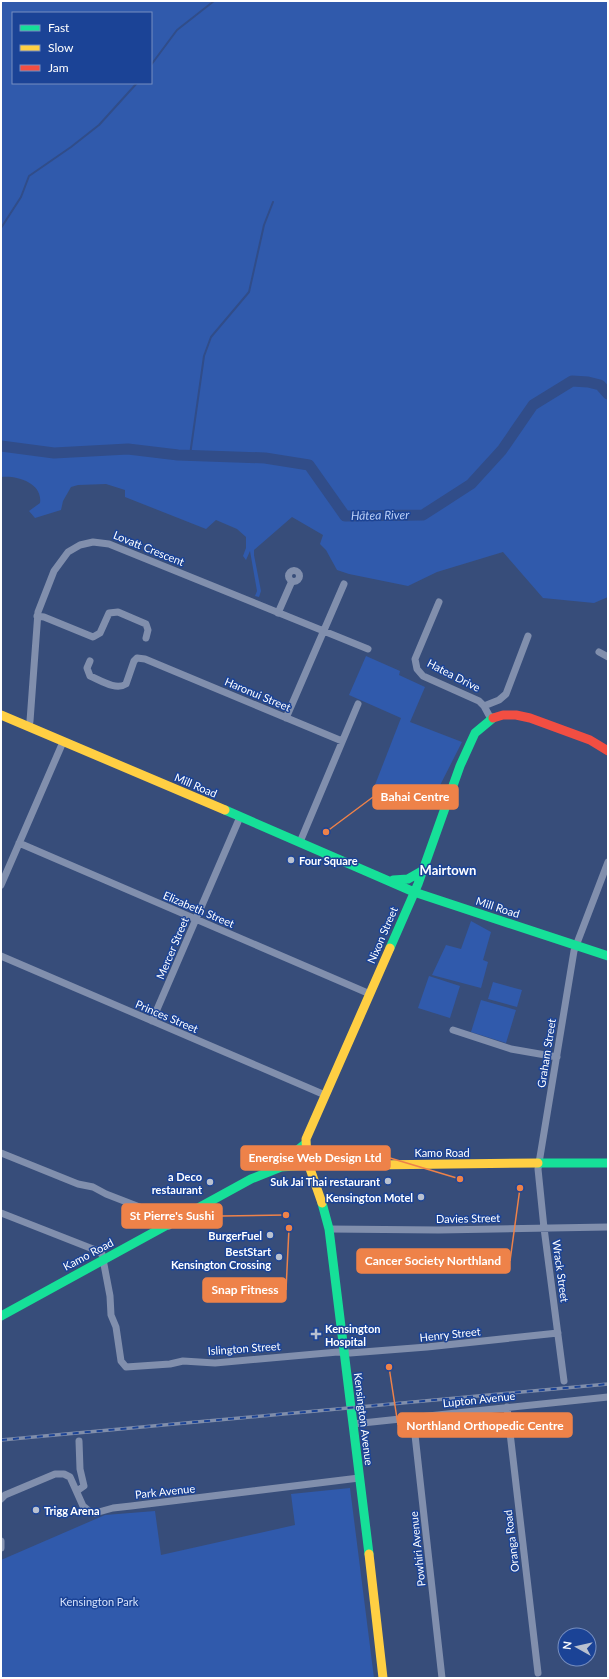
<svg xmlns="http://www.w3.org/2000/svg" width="609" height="1679" font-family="Lato,sans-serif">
  <rect width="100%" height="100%" fill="#374d7a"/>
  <path fill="#305aac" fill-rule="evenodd" d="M1,1H608V597L594,603L543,598L503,552L437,572L408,586L349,574L337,570L326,550L320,544L323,535L292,517L254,550V555L261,591L259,597L255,596L257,591L250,551L246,560L243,556L246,548V537L237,529L216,520L206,529L125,497V490L106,484L78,485L71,487L63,501L61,510L35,518L29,511L40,503C43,483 17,475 1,477ZM13,13H151V83H13Z
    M366,656L400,671L399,675L425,687L410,722L462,742L428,809L373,790L401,718L349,695Z
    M471,921L491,932L483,960L488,962L481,988L432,975L446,945L461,949Z
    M429,976L460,986L450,1018L418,1008Z
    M493,982L522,990L517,1007L488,999Z
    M481,1000L516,1010L506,1043L471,1032Z
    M350,1488L374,1678H1V1560L105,1515L155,1511L161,1555L295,1525L291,1494Z"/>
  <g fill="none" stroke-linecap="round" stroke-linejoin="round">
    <path stroke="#314d89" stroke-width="2" d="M151,65L177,30L214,1
      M1,228L21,197L29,176L71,147L99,125L137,83
      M190,455L204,356L211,337L249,292L264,225L273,202"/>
    <path stroke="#314d89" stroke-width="11" d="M1,446L54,453L128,449L178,455L265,458L309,465L345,516L423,515L471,484L502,450L533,405L572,381L588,382L600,385L608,394"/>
    <path stroke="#818fad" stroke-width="7" d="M288.5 576a5.5 5.5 0 1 1 11 0a5.5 5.5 0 1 1-11 0Z
      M439,602L415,659L417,669L423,676L479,701L484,706L491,719
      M278,613L292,581
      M37,616L44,617L93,637L100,633L109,613L118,612L146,624L148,630L146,638
      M599,652L608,657
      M90,661L87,668L90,676C100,680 116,691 126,684L134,661L137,658L145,659L342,741
      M484,706L499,700L506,694L528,636
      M286,718L344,584
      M29,726L30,721L38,612L54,571L68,552L80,545L93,542L109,544L368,649
      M300,842L358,704
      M19,843L370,994
      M1,885L63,742
      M1,956L325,1095
      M152,1021L240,817
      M453,1030L511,1049L557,1057
      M1,1153L78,1184L93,1187L106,1194L155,1213L165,1220L169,1226
      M1,1213L98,1251L102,1254L110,1296L111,1315L116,1327L121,1361L126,1367L170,1364L183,1361L215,1363L338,1352L350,1353L427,1347L558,1333
      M329,1229L439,1230L608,1227
      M564,1381L544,1228L538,1169L574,951L608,862
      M507,1407L538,1673
      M413,1417L442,1678
      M353,1424L608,1397
      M77,1491L84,1486L80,1469L79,1441
      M1,1499L5,1495L55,1474H64L70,1477L83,1506L89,1511L95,1513L113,1508L131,1506L359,1478
      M1,1541V1548"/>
    <path stroke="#16e098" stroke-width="9" d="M225,810L414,892L608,956
      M393,880L408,879L422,871
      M390,948L418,884L460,766L475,733L493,718
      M538,1163H608
      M281,1167L289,1157L305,1144
      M322,1203L329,1229L369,1554
      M1,1316L251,1179L281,1167L308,1165H372"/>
    <path stroke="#ffcf43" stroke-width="9" d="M1,715L225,810
      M372,1165L538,1163
      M322,1203L307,1160L306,1139L390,948
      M369,1554L383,1678"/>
    <path stroke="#f24e42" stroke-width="9" d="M493,718L503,715H516L530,718L590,740L608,751"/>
    <g stroke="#808eab" stroke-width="3.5">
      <path id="rail" d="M1,1440L608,1384"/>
    </g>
    <use href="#rail" stroke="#1b4396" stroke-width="2" stroke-dasharray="6" stroke-linecap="butt"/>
  </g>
  <g fill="#b9c1d0" stroke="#1b4396" stroke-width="1.5">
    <circle cx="291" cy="860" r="4"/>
    <circle cx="388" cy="1181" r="4"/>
    <circle cx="210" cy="1182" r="4"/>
    <circle cx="421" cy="1197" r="4"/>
    <circle cx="270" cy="1235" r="4"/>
    <circle cx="279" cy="1257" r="4"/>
    <path d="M314 1328h4v4h4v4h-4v4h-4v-4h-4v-4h4z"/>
    <circle cx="36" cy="1510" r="4"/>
  </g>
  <g text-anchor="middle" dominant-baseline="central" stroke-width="3" stroke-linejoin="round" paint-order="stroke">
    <g font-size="11" fill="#fff" stroke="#1b4396">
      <text transform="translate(149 548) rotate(22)">Lovatt Crescent</text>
      <text transform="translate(454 675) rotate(27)">Hatea Drive</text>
      <text transform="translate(258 694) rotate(23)">Haronui Street</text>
      <text transform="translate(196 785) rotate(23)">Mill Road</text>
      <text transform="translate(498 907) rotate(18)">Mill Road</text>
      <text transform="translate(199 909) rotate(23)">Elizabeth Street</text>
      <text transform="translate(382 935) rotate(-67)">Nixon Street</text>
      <text transform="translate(172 948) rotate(-67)">Mercer Street</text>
      <text transform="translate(167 1016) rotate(23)">Princes Street</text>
      <text transform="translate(546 1053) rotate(-81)">Graham Street</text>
      <text x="442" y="1152">Kamo Road</text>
      <text transform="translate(468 1218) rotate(-1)">Davies Street</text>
      <text transform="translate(88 1254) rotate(-28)">Kamo Road</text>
      <text transform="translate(561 1271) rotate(82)">Wrack Street</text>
      <text transform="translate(450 1334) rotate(-6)">Henry Street</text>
      <text transform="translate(244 1348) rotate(-4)">Islington Street</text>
      <text transform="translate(479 1399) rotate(-6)">Lupton Avenue</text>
      <text transform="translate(364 1419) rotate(83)">Kensington Avenue</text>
      <text transform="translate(165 1491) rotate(-6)">Park Avenue</text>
      <text transform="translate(511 1541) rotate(-97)">Oranga Road</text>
      <text transform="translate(417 1549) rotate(-96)">Powhiri Avenue</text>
    </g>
    <g font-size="11" font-weight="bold" fill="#fff" stroke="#1b4396" text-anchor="end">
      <text x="299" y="860" text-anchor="start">Four Square</text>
      <text x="202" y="1176">a Deco<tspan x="202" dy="13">restaurant</tspan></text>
      <text x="380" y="1181">Suk Jai Thai restaurant</text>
      <text x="413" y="1197">Kensington Motel</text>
      <text x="262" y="1235">BurgerFuel</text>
      <text x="271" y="1251">BestStart<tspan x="271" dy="13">Kensington Crossing</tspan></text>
      <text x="325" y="1328" text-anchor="start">Kensington<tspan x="325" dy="13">Hospital</tspan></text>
      <text x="44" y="1510" text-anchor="start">Trigg Arena</text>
    </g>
    <g font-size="11" fill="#d5e2fb" stroke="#1b4396">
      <text x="99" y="1601">Kensington Park</text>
    </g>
    <g font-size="12" font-style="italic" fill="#bbcff6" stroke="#1b4396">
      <text transform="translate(380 515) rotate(-1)">Hātea River</text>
    </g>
    <g font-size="13" font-weight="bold" fill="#fff" stroke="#1b4396">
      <text x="448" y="870">Mairtown</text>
    </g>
  </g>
  <path fill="none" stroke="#ee8249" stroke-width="1.5" d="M326 832L373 797M460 1179L390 1158M286 1215L222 1216M520 1188L510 1261M289 1228L286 1290M389 1367L398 1425"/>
  <g fill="#ee8249" stroke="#1b4396" stroke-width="1.5">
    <circle cx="326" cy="832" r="4"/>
    <circle cx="460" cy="1179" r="4"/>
    <circle cx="286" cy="1215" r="4"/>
    <circle cx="520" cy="1188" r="4"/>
    <circle cx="289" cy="1228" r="4"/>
    <circle cx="389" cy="1367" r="4"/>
  </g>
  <g fill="#ee8249" stroke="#ee8249" stroke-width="1.5">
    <rect x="373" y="785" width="85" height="24" rx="4"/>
    <rect x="241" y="1146" width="149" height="24" rx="4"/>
    <rect x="122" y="1204" width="100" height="24" rx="4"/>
    <rect x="357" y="1249" width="153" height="24" rx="4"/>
    <rect x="203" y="1278" width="83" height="24" rx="4"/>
    <rect x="398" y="1413" width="174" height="24" rx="4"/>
  </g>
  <g font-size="12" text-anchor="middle" font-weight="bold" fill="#fff">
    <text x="415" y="801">Bahai Centre</text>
    <text x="315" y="1162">Energise Web Design Ltd</text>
    <text x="172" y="1220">St Pierre's Sushi</text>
    <text x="433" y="1265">Cancer Society Northland</text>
    <text x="245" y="1294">Snap Fitness</text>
    <text x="485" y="1430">Northland Orthopedic Centre</text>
  </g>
  <rect width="609" height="1679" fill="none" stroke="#ffffff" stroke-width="4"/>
  <rect x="12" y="12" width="140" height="72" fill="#1b4396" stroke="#768ec0"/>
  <rect x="20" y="25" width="20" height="6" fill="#16e098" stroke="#768ec0"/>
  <text x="48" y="32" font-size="12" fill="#ffffff">Fast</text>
  <rect x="20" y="45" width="20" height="6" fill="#ffcf43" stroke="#768ec0"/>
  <text x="48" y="52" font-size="12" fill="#ffffff">Slow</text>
  <rect x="20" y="65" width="20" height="6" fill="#f24e42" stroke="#768ec0"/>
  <text x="48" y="72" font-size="12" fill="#ffffff">Jam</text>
  <g transform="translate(577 1647) rotate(278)"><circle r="19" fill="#1b4396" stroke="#768ec0"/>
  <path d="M0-3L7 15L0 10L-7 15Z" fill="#b9c1d0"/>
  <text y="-6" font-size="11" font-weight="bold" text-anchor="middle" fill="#ffffff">N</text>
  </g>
</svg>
